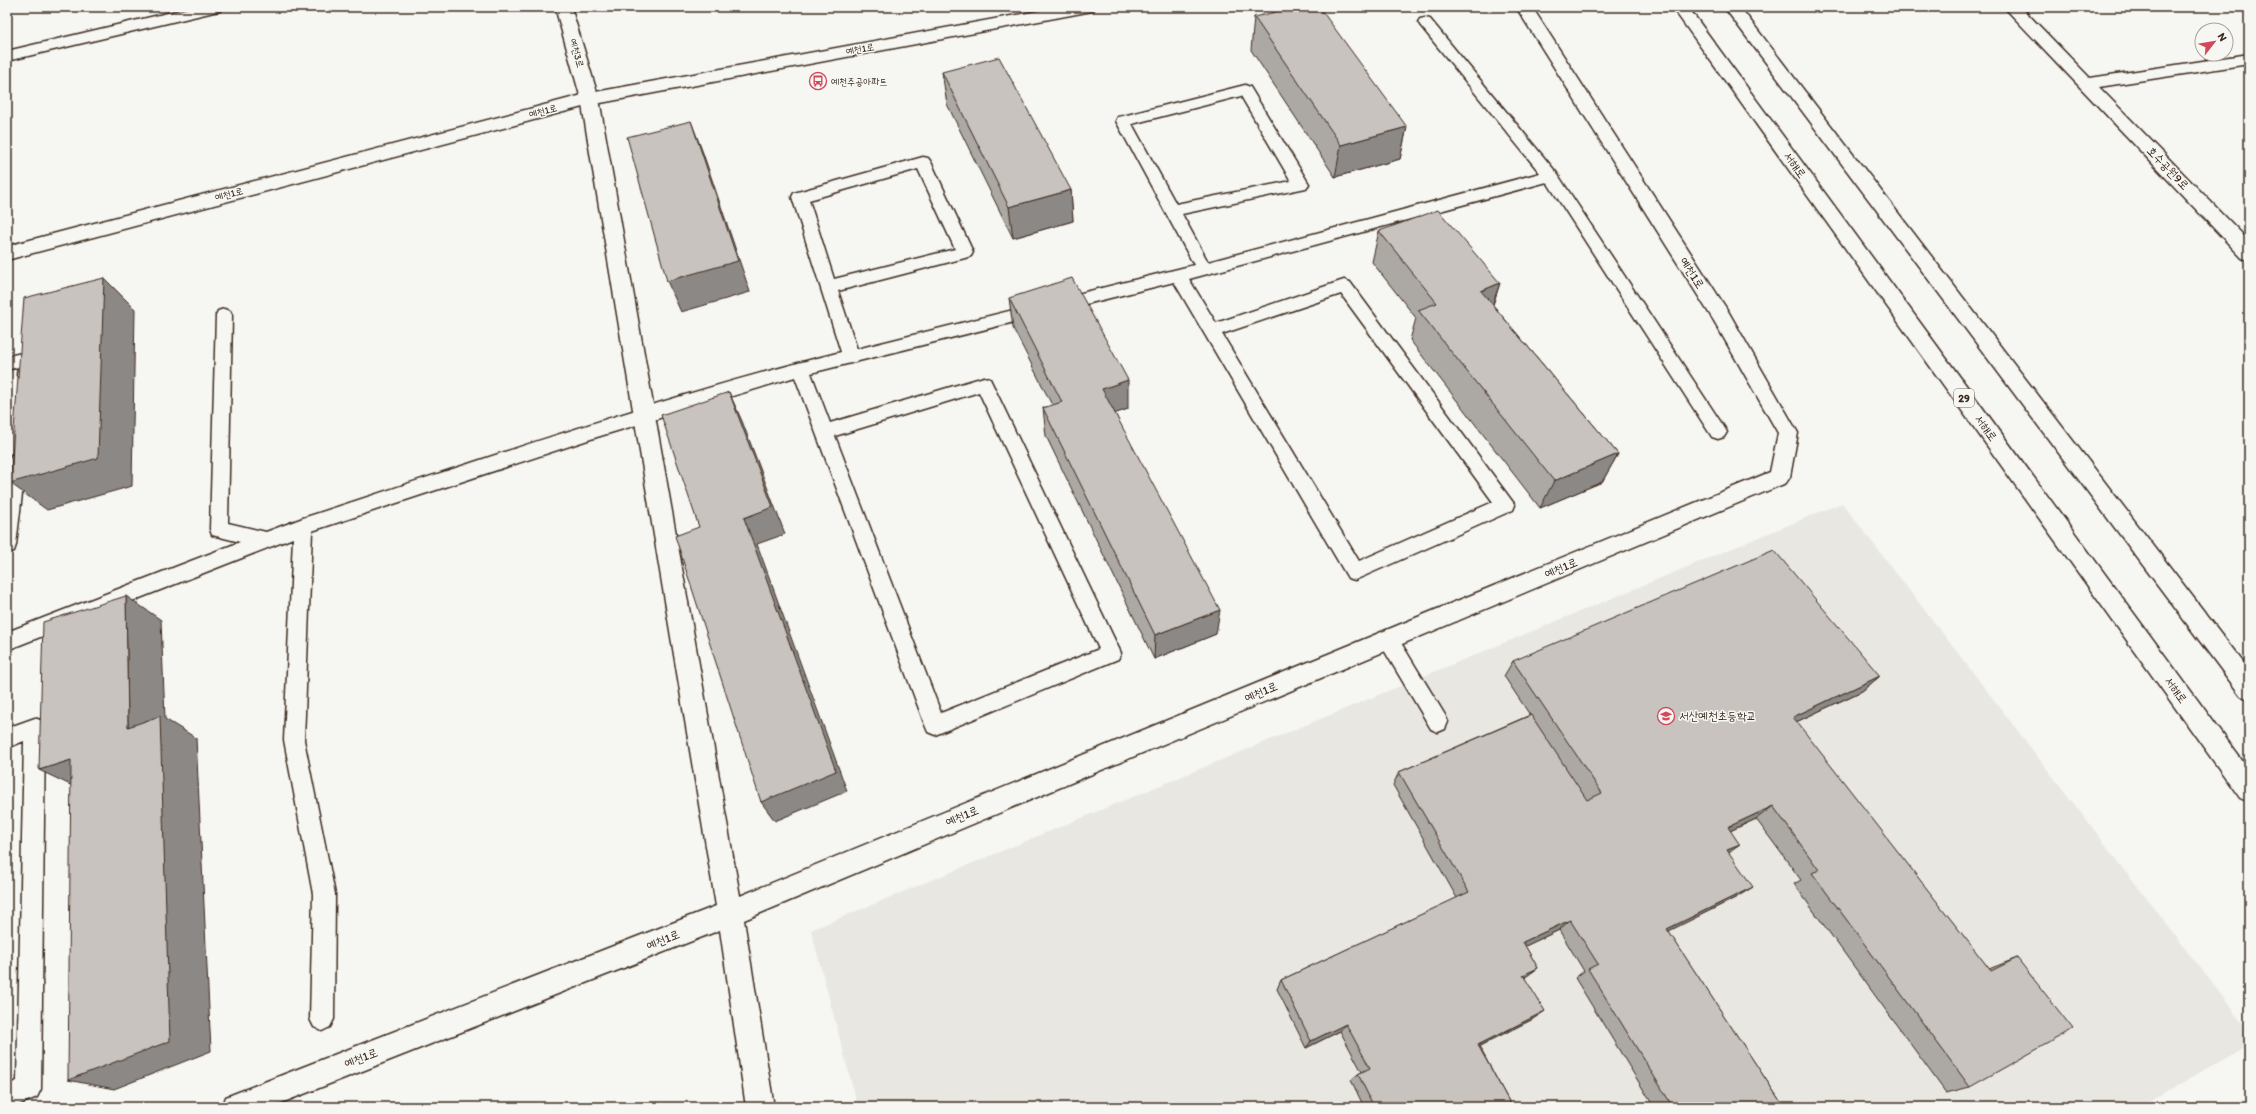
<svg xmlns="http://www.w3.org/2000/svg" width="2256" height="1114" font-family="Itim,'Poor Story',sans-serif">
  <rect width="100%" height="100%" fill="#f6f6f2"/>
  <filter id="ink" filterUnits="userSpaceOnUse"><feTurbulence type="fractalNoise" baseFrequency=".025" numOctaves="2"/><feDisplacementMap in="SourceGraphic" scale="8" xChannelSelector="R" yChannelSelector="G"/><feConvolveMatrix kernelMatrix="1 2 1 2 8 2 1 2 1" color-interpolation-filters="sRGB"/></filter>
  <g filter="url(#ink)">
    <path fill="#e8e7e2" d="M1842,503L2249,1031V1045L2139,1107H858L811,930Z"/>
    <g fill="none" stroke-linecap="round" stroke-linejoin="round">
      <g stroke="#3b2a1e" stroke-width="3">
        <path id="lane" d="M1425,18L1430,19L1556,172L1724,427L1727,432L1724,437L1718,439L1712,437L1547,182L1189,279L1216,323L1338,282L1344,280L1350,282L1515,505L1513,510L1355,580L1348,578L1174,282L811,373L830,423L984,377L990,379L1121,653L1118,659L935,735L928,732L925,725L795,377L597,437L312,531L304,740L335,894L334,1019L330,1027L322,1031L314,1027L310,1019L313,894L284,740L293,538L7,650V632L240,542L212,535L210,529L216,315L218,311L224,309L230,311L232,315L228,523L266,532L303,518C481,461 660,397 841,352L792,197L794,193L923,157L928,158L931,162L973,252L971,256L965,258L838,291L857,349L1194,265L1116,121L1118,117L1123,116L1245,85L1250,87L1309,184L1306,188L1301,189L1182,214L1208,262L1540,173L1420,25L1418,22L1420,19ZM1241,96L1291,181L1176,204L1132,124ZM918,169L955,249L834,279L809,200ZM1341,294L1493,502L1359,561L1222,334ZM979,392L1099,649L941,713L835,436Z
          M28,352L34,354C38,362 36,372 32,380L26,382L20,380L17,375L18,367L7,370V356Z
          M17,453L23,455L26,460L16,545L14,551L7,553V468L11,455Z
          M1388,630L1395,633L1445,715L1448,722L1445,729L1438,732L1431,729L1381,645L1378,639L1381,633Z
          M35,718L42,721L45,728L41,1089L37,1097L13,1107H7V1085L17,1081L24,741L7,748V728Z"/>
      </g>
      <g stroke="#3b2a1e" stroke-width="3">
        <path id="street" d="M193,7H222L220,11L214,12L7,61V51Z
          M555,7H571L599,99L740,896L1770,472L1778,433L1714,321L1516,7H1532L1728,311L1798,433L1790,477L1786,483L744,920L774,1107H746L720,930L271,1107H222L226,1097L236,1093L716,906L581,99Z
          M2004,7H2021L2090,78L2249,54V64L2099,87L2249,241V260L2242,258Z"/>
      </g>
      <g stroke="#3b2a1e" stroke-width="3">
        <path id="secondary" d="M1060,7H1095L1093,11L1087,12L590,105L7,260V246L590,93Z"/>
      </g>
      <g stroke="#3b2a1e" stroke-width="3">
        <path id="primary" d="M1672,7H1688L2249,770V802L2240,798Z
          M1724,7H1740L2249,670V699L2241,696Z"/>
      </g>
      <use href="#lane" fill="#f6f6f2" fill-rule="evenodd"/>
      <use href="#street" fill="#f6f6f2" fill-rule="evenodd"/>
      <use href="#secondary" fill="#f6f6f2" fill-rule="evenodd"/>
      <use href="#primary" fill="#f6f6f2" fill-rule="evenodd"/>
    </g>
    <path fill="#aca8a3" stroke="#3b2a1e" d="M1254,17L1407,127L1400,159L1335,177L1251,50Z
      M942,72L1071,190L1073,221L1013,238L947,104Z
      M1379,231L1500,283L1493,305L1618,454L1602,482L1540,508L1410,340L1416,318L1372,262Z
      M1009,298L1128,409L1115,413L1216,634L1154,659L1046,436L1043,408L1052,405L1013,328Z
      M1513,661L1880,676L1862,691L1796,722L1989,969L2017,958L1970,1087L1946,1093L1794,884L1801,880L1756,819L1730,831L1729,853L1737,897L1668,931L1784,1107H1654L1575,978L1584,971L1559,930L1525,946L1538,968L1525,977L1533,1019L1479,1046L1512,1107H1364L1351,1080L1358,1074L1362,1072L1340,1031L1306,1048L1277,989L1281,980L1457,898L1393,785L1399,772L1530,715L1504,676Z"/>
    <path fill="#8c8885" stroke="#3b2a1e" d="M691,121L703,153L750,292L681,312L667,281Z
      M1407,127L1400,159L1335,177L1341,145Z
      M1071,190L1073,221L1013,238L1009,207Z
      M104,278L135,309L132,486L47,510L10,483Z
      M1500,283L1489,314L1481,291Z
      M1128,380V409L1102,418V389Z
      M729,392L742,421L785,534L757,544L847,791L775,821L761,802L744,518Z
      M1618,454L1602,482L1540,508L1554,481Z
      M126,596L161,620L165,719L196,738L211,1051L114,1089L68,1080L128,727Z
      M1220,610L1216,634L1154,659L1155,635Z
      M1880,676L1862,691L1777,731L1793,717Z
      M71,760L81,790L39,770Z
      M1773,806L1756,819L1712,839L1728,827Z
      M1740,845L1724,856L1727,850Z
      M1753,887L1737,897L1653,939L1667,929Z
      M1570,920L1559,930L1513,952L1523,942Z
      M1538,968L1527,976L1512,983L1523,975Z
      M1545,1011L1533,1019L1468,1052L1478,1045Z
      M1346,1024L1340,1031L1306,1048L1311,1041Z"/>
    <path fill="#c8c3be" stroke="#3b2a1e" d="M1297,7H1319L1407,127L1341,145L1254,17Z
      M999,57L1071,190L1009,207L942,72Z
      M691,121L738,261L667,281L627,137Z
      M1438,210L1500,283L1481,291L1618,454L1554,481L1418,310L1437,303L1379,231Z
      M104,278L98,458L10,483L24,298Z
      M1072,278L1128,380L1102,389L1220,610L1155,635L1043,408L1062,402L1009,298Z
      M729,392L773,507L744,518L836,771L761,802L675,536L699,527L661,415Z
      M1774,550L1880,676L1793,717L1991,971L2017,958L2073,1029L1970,1087L1812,873L1819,870L1773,806L1728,827L1740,845L1727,850L1753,887L1667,929L1784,1107H1673L1588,969L1598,964L1570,920L1523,942L1538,968L1523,975L1545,1011L1478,1045L1512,1107H1374L1358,1074L1370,1068L1346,1024L1311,1041L1281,980L1469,892L1399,772L1531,715L1587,800L1602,793L1513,661Z
      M126,596L128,727L160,716L170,1041L68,1080L71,760L39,770L43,622Z"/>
  </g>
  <defs>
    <g id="bus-ring" transform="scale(0.9)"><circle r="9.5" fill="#f6f6f2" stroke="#d1495b" stroke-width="1.5"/><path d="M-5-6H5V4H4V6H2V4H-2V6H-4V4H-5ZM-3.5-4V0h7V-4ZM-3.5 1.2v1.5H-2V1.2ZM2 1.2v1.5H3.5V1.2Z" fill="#d1495b"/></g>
    <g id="school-ring" transform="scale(0.9)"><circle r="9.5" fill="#f6f6f2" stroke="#d1495b" stroke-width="1.5"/><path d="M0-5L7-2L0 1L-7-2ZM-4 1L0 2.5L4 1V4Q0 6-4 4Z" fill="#d1495b"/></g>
  </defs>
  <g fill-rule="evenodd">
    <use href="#bus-ring" x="818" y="81"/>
    <use href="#school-ring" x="1666" y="716"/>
  </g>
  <g text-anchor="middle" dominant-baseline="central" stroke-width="3" stroke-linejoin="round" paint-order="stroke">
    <g font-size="10" fill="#3b2a1e" stroke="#f6f6f2">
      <text transform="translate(860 49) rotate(-10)">예천1로</text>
      <text transform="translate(577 53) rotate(74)">예천3로</text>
      <text transform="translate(543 111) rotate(-15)">예천1로</text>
      <text transform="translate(229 194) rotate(-15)">예천1로</text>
    </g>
    <g font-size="10" fill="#3b2a1e" stroke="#f6f6f2" text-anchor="start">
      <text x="831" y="81">예천주공아파트</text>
    </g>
    <rect fill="#f6f6f2" stroke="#73675e" stroke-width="1" x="1954" y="389" width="20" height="18" rx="3"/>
    <g font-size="11" font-weight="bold" fill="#3b2a1e">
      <text x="1964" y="398">29</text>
    </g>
    <g font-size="12" fill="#3b2a1e" stroke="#f6f6f2">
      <text transform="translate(1795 165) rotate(54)">서해로</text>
      <text transform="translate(2168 168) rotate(46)">호수공원9로</text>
      <text transform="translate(1692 273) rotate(57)">예천1로</text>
      <text transform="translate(1986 428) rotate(54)">서해로</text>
      <text transform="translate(1561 568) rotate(-23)">예천1로</text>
      <text transform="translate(2176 690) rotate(54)">서해로</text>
      <text transform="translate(1261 692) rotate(-23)">예천1로</text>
      <text transform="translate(962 816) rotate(-23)">예천1로</text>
      <text transform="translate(663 940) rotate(-22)">예천1로</text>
      <text transform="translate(361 1058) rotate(-21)">예천1로</text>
    </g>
    <g font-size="12" fill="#3b2a1e" stroke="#f6f6f2" text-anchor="start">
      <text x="1679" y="716">서산예천초등학교</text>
    </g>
  </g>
  <rect width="2256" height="1114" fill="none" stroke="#f6f6f2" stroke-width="24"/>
  <rect x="12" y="12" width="2232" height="1090" fill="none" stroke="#3b2a1e" stroke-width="1.5" filter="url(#ink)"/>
  <g transform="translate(2214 42) rotate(59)"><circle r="19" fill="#f6f6f2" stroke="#aba49d"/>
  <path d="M0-3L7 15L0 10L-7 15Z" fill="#d1495b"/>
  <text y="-6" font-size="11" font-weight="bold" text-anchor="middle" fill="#3b2a1e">N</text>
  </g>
</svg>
